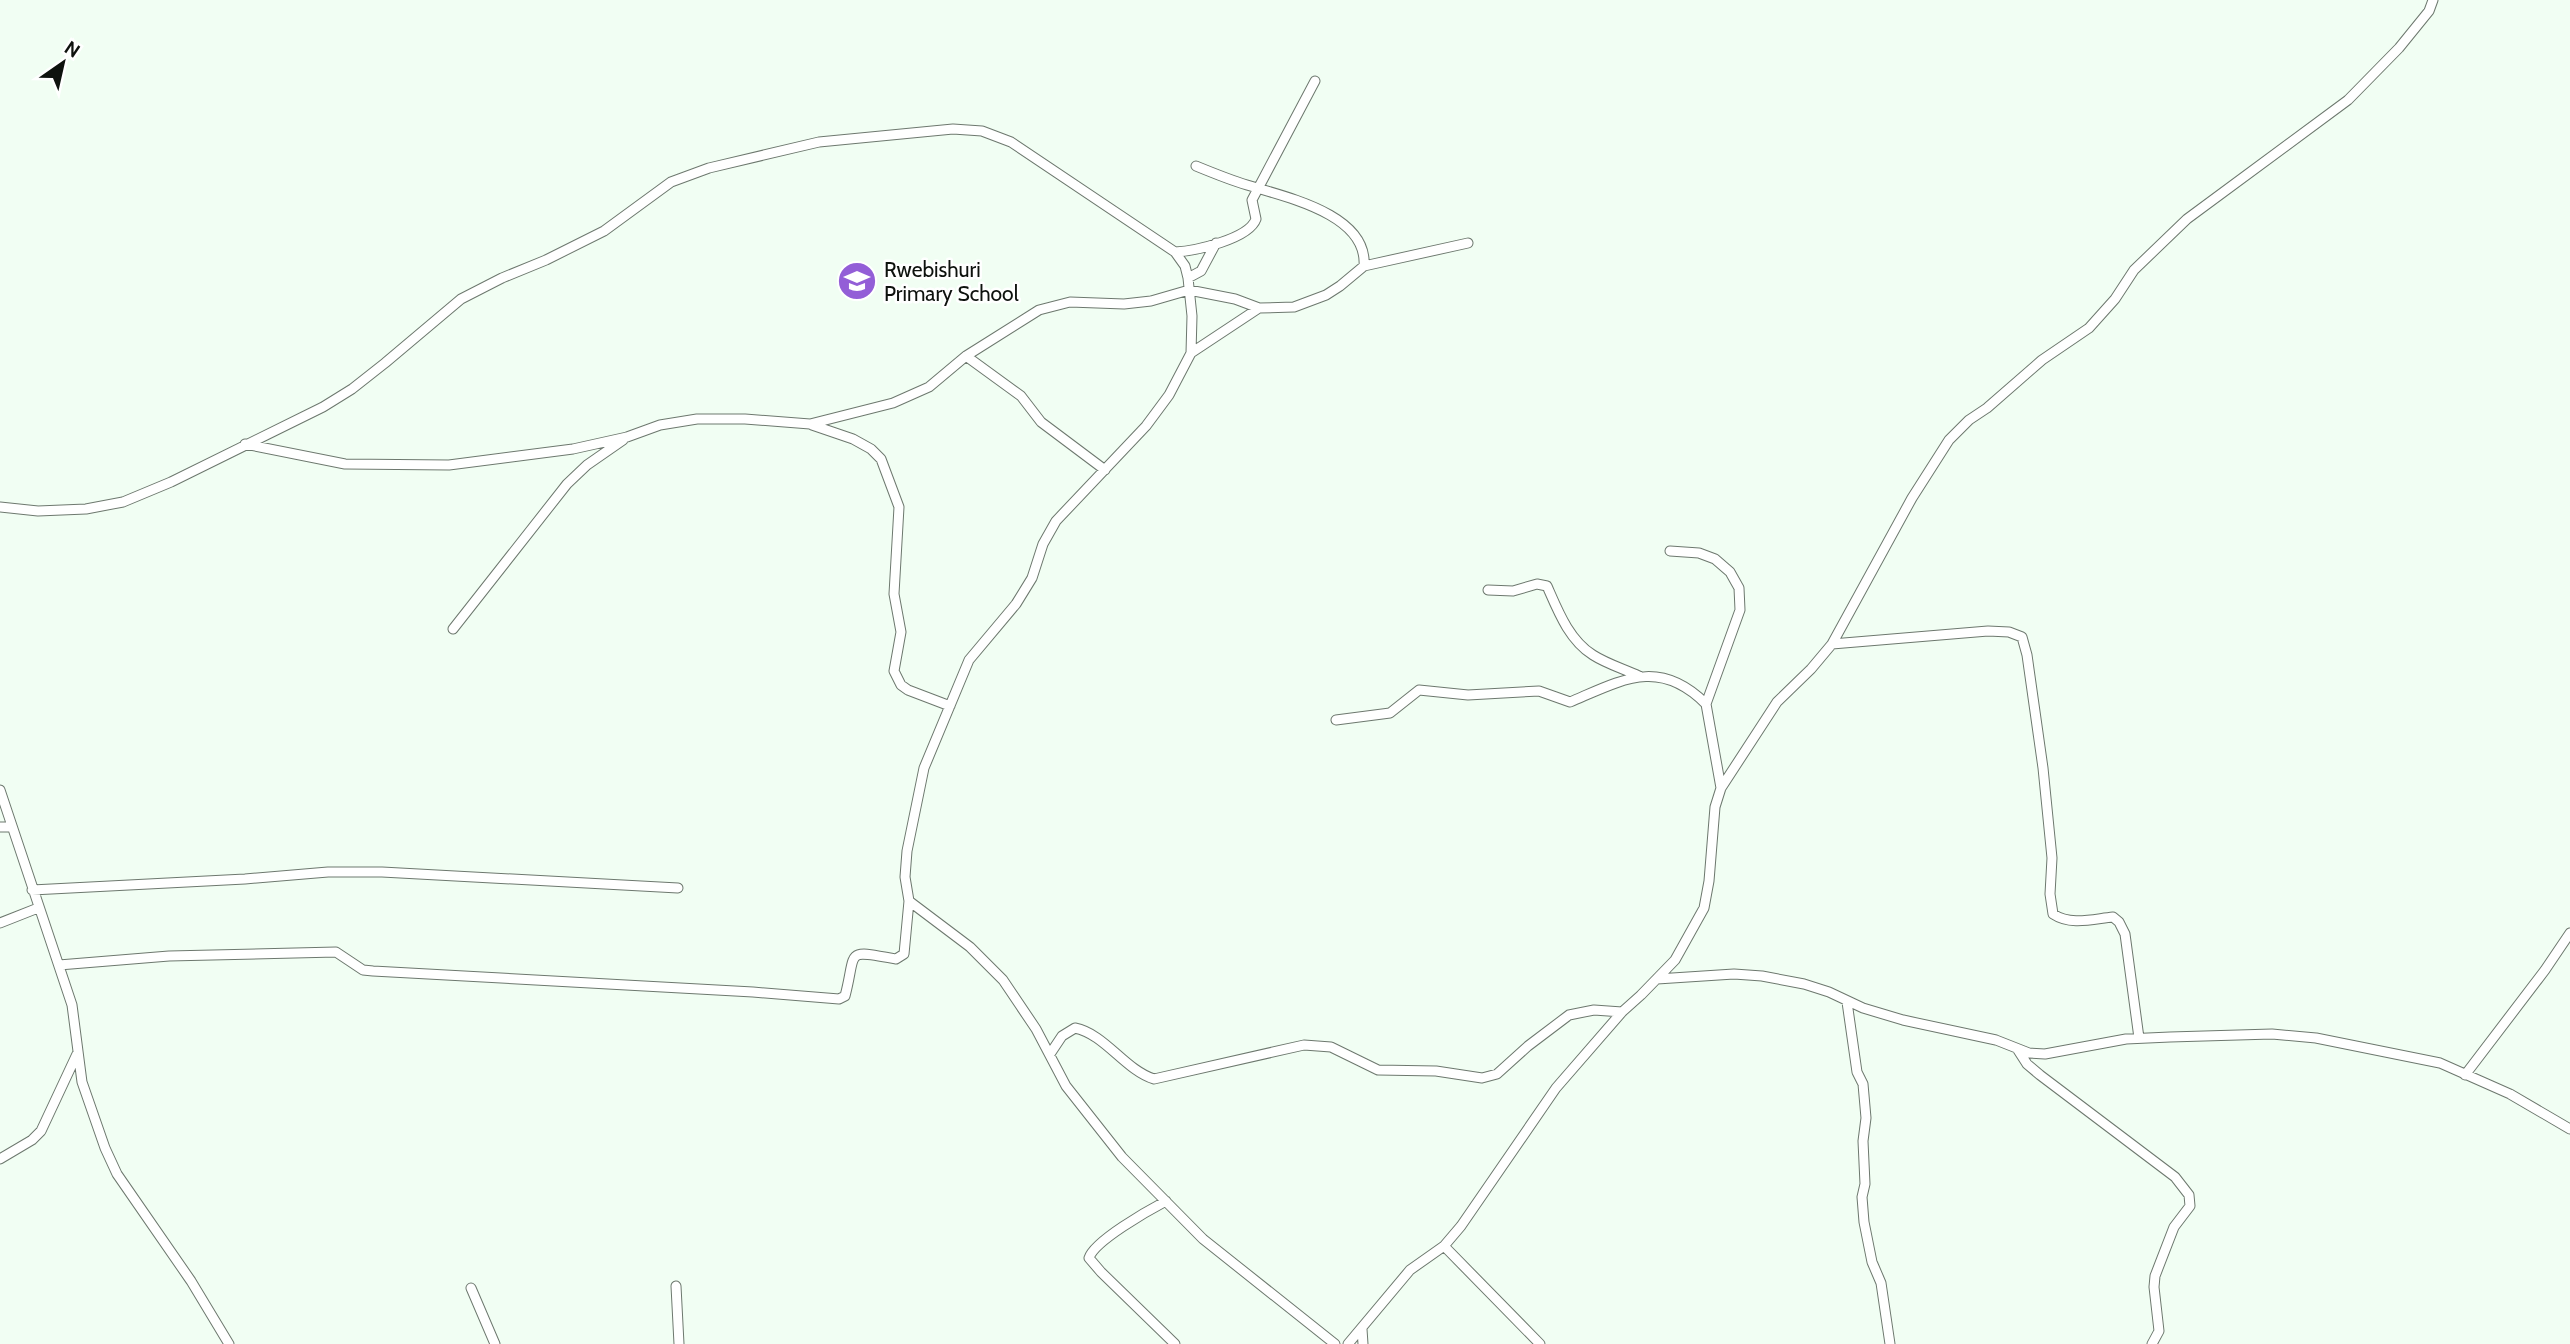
<svg xmlns="http://www.w3.org/2000/svg" width="2570" height="1344" font-family="Cabin,sans-serif">
  <rect width="100%" height="100%" fill="#f1fef3"/>
  <g fill="none" stroke-linecap="round" stroke-linejoin="round">
    <g stroke="#6d786e" stroke-width="11">
      <path id="street" d="M1196,166C1213,173 1230,180 1247,185C1285,197 1368,214 1364,266
        M1175,252C1195,251 1249,239 1256,219L1252,200L1315,81
        M1188,278L1201,271L1216,243
        M1191,353L1259,308
        M966,356L1021,396L1041,422L1105,470
        M812,425L853,439L871,449L881,459L899,507L894,594L901,632L894,671L901,685L908,690L950,706
        M245,444L345,464L449,465L573,449L627,437L660,425L697,419H745L810,424L893,403L929,387L966,356L1039,310L1070,302L1124,304L1151,301L1189,290L1235,299L1259,308L1294,307L1326,295L1340,286L1364,266L1468,243
        M0,507L38,511L86,509L123,502L171,482L323,407L352,389L385,363L461,299L502,278L546,260L604,231L671,182L709,168L819,142L953,129L982,131L1011,142L1175,252L1185,266L1188,278L1192,316L1191,353L1169,395L1146,426L1056,521L1043,544L1032,578L1016,604L969,660L924,768L907,851L905,877L909,901L970,947L1003,980L1036,1029L1066,1086L1122,1157L1203,1239L1335,1344
        M1670,551L1699,553L1715,559L1730,572L1739,588L1740,610L1706,704L1721,788
        M1488,590L1513,591L1537,584L1547,586C1558,611 1569,640 1593,655C1607,664 1624,669 1639,676
        M453,629L567,484L587,465L623,440
        M1832,644L1988,631L2009,632L2022,637L2027,655L2043,768L2052,858L2050,894L2053,914C2071,926 2093,919 2113,917L2119,922L2125,934L2139,1038
        M1336,720L1390,713L1419,690L1468,695L1539,691L1570,702C1622,680 1659,657 1706,704
        M0,790L72,1005L82,1082L105,1148L117,1174L191,1281L229,1344
        M0,827H12
        M32,890L245,879L328,872H382L678,888
        M0,923L38,908
        M59,965L169,956L336,952L363,970L373,971L753,992L839,999L845,996C857,951 843,949 896,959L904,954L909,901
        M1657,979L1734,974L1762,976L1804,984L1829,992L1863,1008L1903,1020L1996,1040L2029,1053L2045,1054L2126,1039L2170,1037L2272,1034L2316,1038L2440,1063L2510,1094L2570,1129
        M1847,1002L1857,1072L1863,1084L1866,1118L1863,1141L1865,1184L1862,1197L1864,1222L1872,1262L1881,1283L1890,1344
        M2018,1050L2027,1064L2040,1075L2175,1177L2189,1195L2190,1206L2174,1227L2155,1276L2154,1287L2159,1331L2152,1344
        M1050,1054L1062,1036L1075,1028C1105,1034 1125,1070 1154,1079L1304,1045L1331,1047L1378,1070L1436,1071L1482,1078L1497,1074L1528,1046L1569,1015L1594,1010L1622,1012
        M2465,1075L2545,970L2570,933
        M0,1159L32,1140L41,1131L77,1054
        M1166,1201C1149,1210 1094,1241 1089,1258L1101,1272L1175,1344
        M1444,1246L1540,1344
        M676,1286L679,1344
        M471,1288L495,1344
        M1362,1329L1363,1344
        M1348,1344L1410,1270L1444,1246L1461,1226L1556,1088L1622,1012L1641,995L1675,960L1704,908L1709,881L1715,807L1721,788L1777,702L1811,669L1832,644L1912,498L1949,440L1969,420L1987,408L2042,360L2089,328L2115,299L2134,270L2187,219L2348,100L2399,48L2429,11L2433,0"/>
    </g>
    <use href="#street" stroke="#fff" stroke-width="9"/>
  </g>
  <defs>
    <g id="school-disc" transform="scale(2.0125)"><circle r="9.5" fill="#935ed7" stroke="#fff"/><path d="M0-5L7-2L0 1L-7-2ZM-4 1L0 2.5L4 1V4Q0 6-4 4Z" fill="#fff"/></g>
  </defs>
  <g fill-rule="evenodd">
    <use href="#school-disc" x="857" y="281"/>
  </g>
  <g text-anchor="middle" dominant-baseline="central" stroke-width="5" stroke-linejoin="round" paint-order="stroke">
    <g font-size="21" fill="#0e120e" stroke="#fff" text-anchor="start">
      <text x="884" y="269">Rwebishuri<tspan x="884" dy="24">Primary School</tspan></text>
    </g>
  </g>
  <g transform="translate(63 63) rotate(34)" stroke="#ffffff" stroke-width="5" paint-order="stroke">
  <path d="M0-5L12 26L0 18L-12 26Z" fill="#0e120e"/>
  <text y="-10" font-size="19" font-weight="bold" text-anchor="middle" fill="#0e120e">N</text>
  </g>
</svg>
